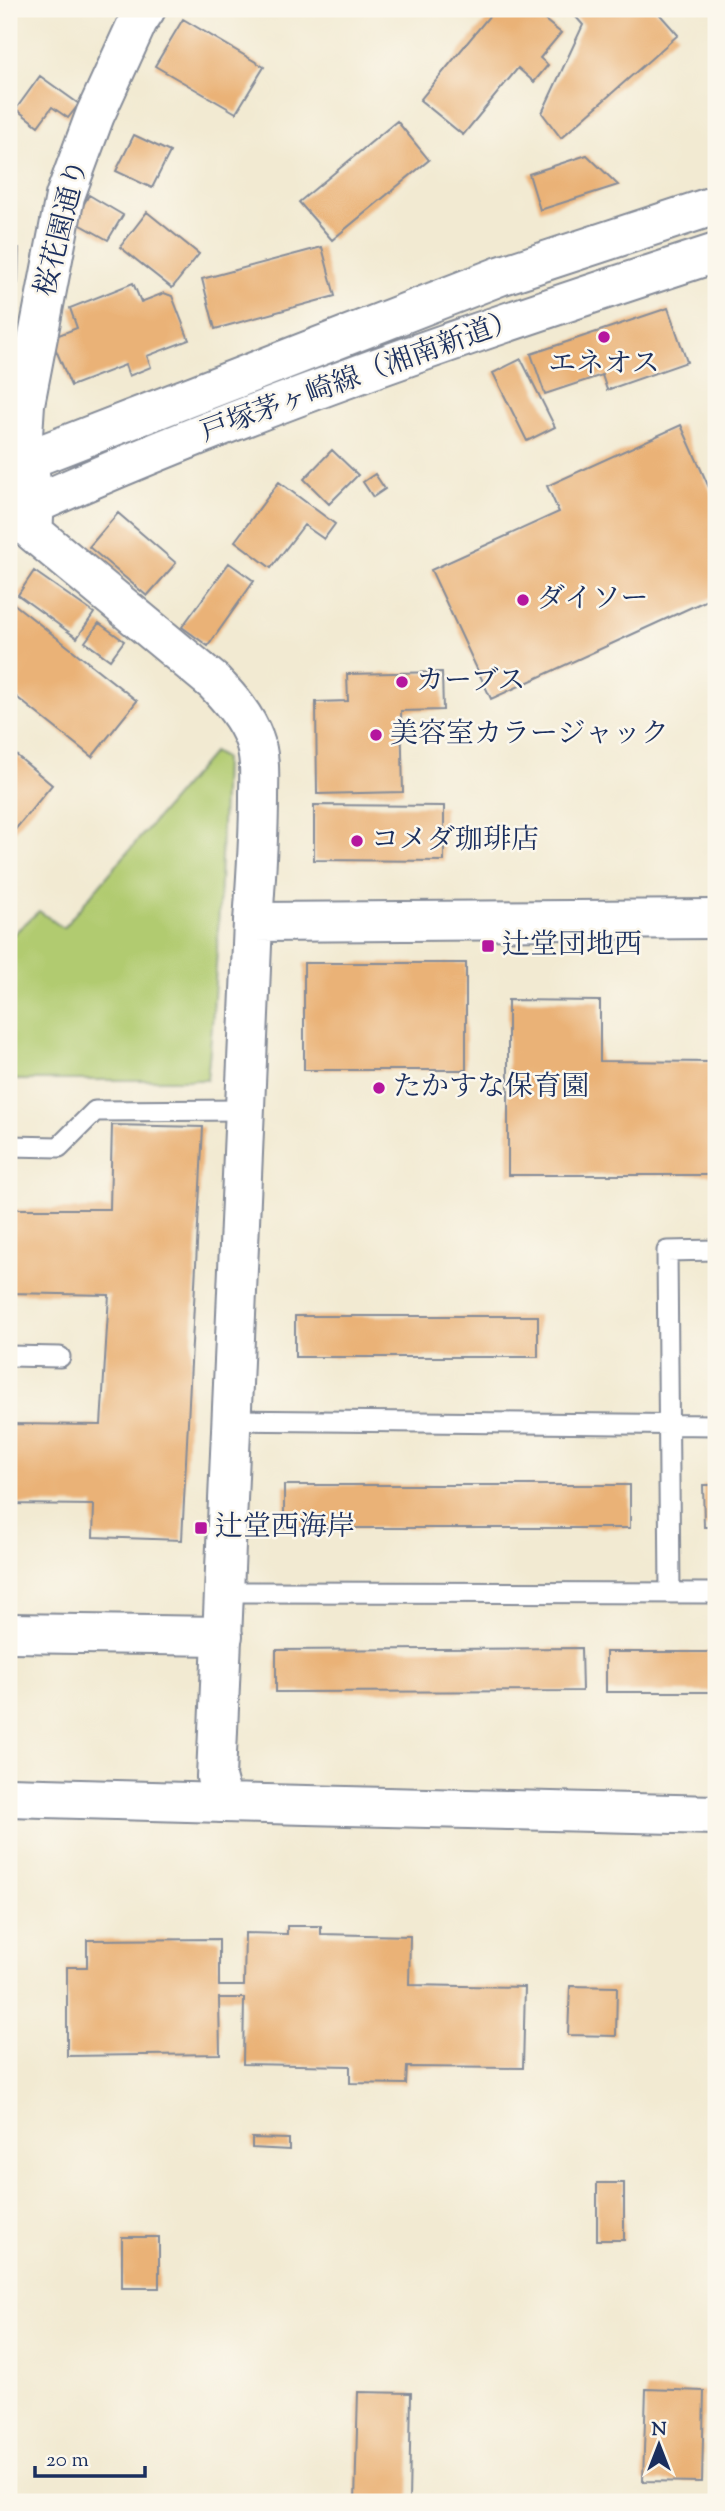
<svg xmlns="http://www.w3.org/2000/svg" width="725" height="2511" font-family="'Sorts Mill Goudy','Noto Serif JP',serif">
  <rect width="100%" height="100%" fill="#fbf7ec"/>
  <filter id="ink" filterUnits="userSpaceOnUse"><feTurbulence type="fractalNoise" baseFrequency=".0143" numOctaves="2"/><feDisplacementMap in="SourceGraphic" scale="14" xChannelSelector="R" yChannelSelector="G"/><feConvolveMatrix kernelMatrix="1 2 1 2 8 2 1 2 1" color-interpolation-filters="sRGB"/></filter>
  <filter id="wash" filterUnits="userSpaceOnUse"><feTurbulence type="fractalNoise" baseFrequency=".00686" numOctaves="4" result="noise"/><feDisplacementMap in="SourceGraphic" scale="28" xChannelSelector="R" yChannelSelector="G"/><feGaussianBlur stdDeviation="1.57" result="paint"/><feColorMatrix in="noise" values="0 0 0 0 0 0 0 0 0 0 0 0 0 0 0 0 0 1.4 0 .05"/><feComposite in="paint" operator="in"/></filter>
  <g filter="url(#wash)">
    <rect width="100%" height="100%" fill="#f2ead2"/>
    <path fill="#b1cb70" stroke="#667d67" stroke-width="2" d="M213,752L224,758C221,866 218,973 207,1080H9V938L39,911L63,928Z"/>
    <g id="blocks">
      <path fill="#eab277" d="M495,9H531L561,33L540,58L548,65L534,82L518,68L463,135L420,100Z
        M569,9H655L678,35L561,138L542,113L583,25Z
        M183,19L264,67L236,113L155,66Z
        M40,76L79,104L68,118L52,107L38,126L16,109Z
        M397,121L429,160L332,240L299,202Z
        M134,135L170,152L152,188L116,171Z
        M587,155L618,185L540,210L529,174Z
        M89,195L123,215L108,240L74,221Z
        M147,212L199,254L172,288L120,247Z
        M322,247L335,296L215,329L202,279Z
        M9,248H19L18,283H9Z
        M133,283L141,302L164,293L172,296L189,340L147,356L151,367L129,376L125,365L71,386L51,338L77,328L70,308Z
        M668,308L687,362L607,390L602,375L545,394L531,354Z
        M521,359L555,427L527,441L493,373Z
        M681,425L716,503V596L491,699L431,570L559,512L547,486Z
        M332,450L358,475L329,504L304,479Z
        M375,474L385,489L373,497L363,482Z
        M279,482L335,524L324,539L304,525L271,568L235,541Z
        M118,513L176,563L147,596L89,547Z
        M229,563L254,581L208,646L182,627Z
        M34,571L94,613L77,638L18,595Z
        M9,600L137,701L92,757L9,691Z
        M99,623L124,641L110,660L85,642Z
        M442,672L443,710L401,711L403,792L317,794L316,702L348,701L347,674Z
        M9,749L52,785L9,837Z
        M314,805L444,806V861L314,860Z
        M304,963H466V1070H304Z
        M508,1000L600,1001V1061L716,1062V1175H508Z
        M112,1125L203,1127L182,1540L93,1537L94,1505L9,1504V1424L101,1425L109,1295L9,1293V1209H110Z
        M295,1316H538V1357H295Z
        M284,1485H630V1528H284Z
        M703,1485H716V1527H704Z
        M581,1648L582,1691L276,1692V1650Z
        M606,1652H716V1692H606Z
        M287,1926H321V1934L410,1936L409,1985L525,1987L523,2068L407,2067L406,2084L350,2083V2066L243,2064L244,1998H219L220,2054L67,2056V1967H87V1940L219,1939V1986H244L245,1933L287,1934Z
        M570,1986L617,1987L616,2036L568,2035Z
        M252,2138L289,2139V2150L252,2148Z
        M597,2183H624V2240H597Z
        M122,2237H159V2288H122Z
        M646,2389L704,2391L702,2482L643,2481Z
        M358,2392L411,2393L409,2502H355Z"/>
    </g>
  </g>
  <g filter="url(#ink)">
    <use href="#blocks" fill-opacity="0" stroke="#868c98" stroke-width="2"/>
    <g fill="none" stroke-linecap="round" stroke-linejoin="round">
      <g stroke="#868c98" stroke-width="23">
        <path id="service" d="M9,1146L59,1147L95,1111L245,1110
          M9,1356L60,1357
          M232,1420L716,1425
          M225,1592L716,1593
          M670,1592L667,1251L716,1250"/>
      </g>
      <g stroke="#868c98" stroke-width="42">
        <path id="minor" d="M146,9L138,21L95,115L65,196L25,404L23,435L35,504L33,532L214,682C230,699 246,717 254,739C261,757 259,779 259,798C259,839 256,880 253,922
          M9,1633L223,1636
          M9,1797L223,1803"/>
      </g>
      <g stroke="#868c98" stroke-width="42">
        <path id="tertiary" d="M716,919L253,922L216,1777L223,1803L716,1815"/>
      </g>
      <g stroke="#868c98" stroke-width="42">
        <path id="primary" d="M9,467L500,276L716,205
          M9,516C236,412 479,330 716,253"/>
      </g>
      <use href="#service" stroke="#fff" stroke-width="19"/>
      <use href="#minor" stroke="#fff" stroke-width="38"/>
      <use href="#tertiary" stroke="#fff" stroke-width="38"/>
      <use href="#primary" stroke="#fff" stroke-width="38"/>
    </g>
  </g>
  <g fill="#b5179e" stroke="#fbf7ec" stroke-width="2.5">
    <circle cx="604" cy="337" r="7"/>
    <circle cx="523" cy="600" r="7"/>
    <circle cx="402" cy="682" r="7"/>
    <circle cx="376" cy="735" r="7"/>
    <circle cx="357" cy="841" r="7"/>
    <rect x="481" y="939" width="14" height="14" rx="3.5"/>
    <circle cx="379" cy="1088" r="7"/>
    <rect x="194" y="1521" width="14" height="14" rx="3.5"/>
  </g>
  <g text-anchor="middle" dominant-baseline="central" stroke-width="5" stroke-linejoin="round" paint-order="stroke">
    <g font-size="28" fill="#1b2f5e" stroke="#fbf7ec">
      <text transform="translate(63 228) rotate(-76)">桜花園通り</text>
      <text transform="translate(360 377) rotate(-20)">戸塚茅ヶ崎線（湘南新道）</text>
    </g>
    <g font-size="28" fill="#1b2f5e" stroke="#fbf7ec" text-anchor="start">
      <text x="604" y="365" text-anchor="middle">エネオス</text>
      <text x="537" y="600">ダイソー</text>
      <text x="416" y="682">カーブス</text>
      <text x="390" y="735">美容室カラージャック</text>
      <text x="371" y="841">コメダ珈琲店</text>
      <text x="502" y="946">辻堂団地西</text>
      <text x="393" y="1088">たかすな保育園</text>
      <text x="215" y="1528">辻堂西海岸</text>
    </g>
  </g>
  <rect width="725" height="2511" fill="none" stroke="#fbf7ec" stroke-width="35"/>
  <g transform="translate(659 2445)" stroke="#fbf7ec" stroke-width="5" paint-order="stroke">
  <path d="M0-5L12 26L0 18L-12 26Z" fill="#1b2f5e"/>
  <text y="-10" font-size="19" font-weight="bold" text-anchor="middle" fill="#1b2f5e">N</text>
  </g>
  <path d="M35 2466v10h110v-10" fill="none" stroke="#1b2f5e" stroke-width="3.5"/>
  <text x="46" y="2466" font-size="21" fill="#1b2f5e" stroke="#fbf7ec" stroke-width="5" paint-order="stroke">20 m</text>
</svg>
